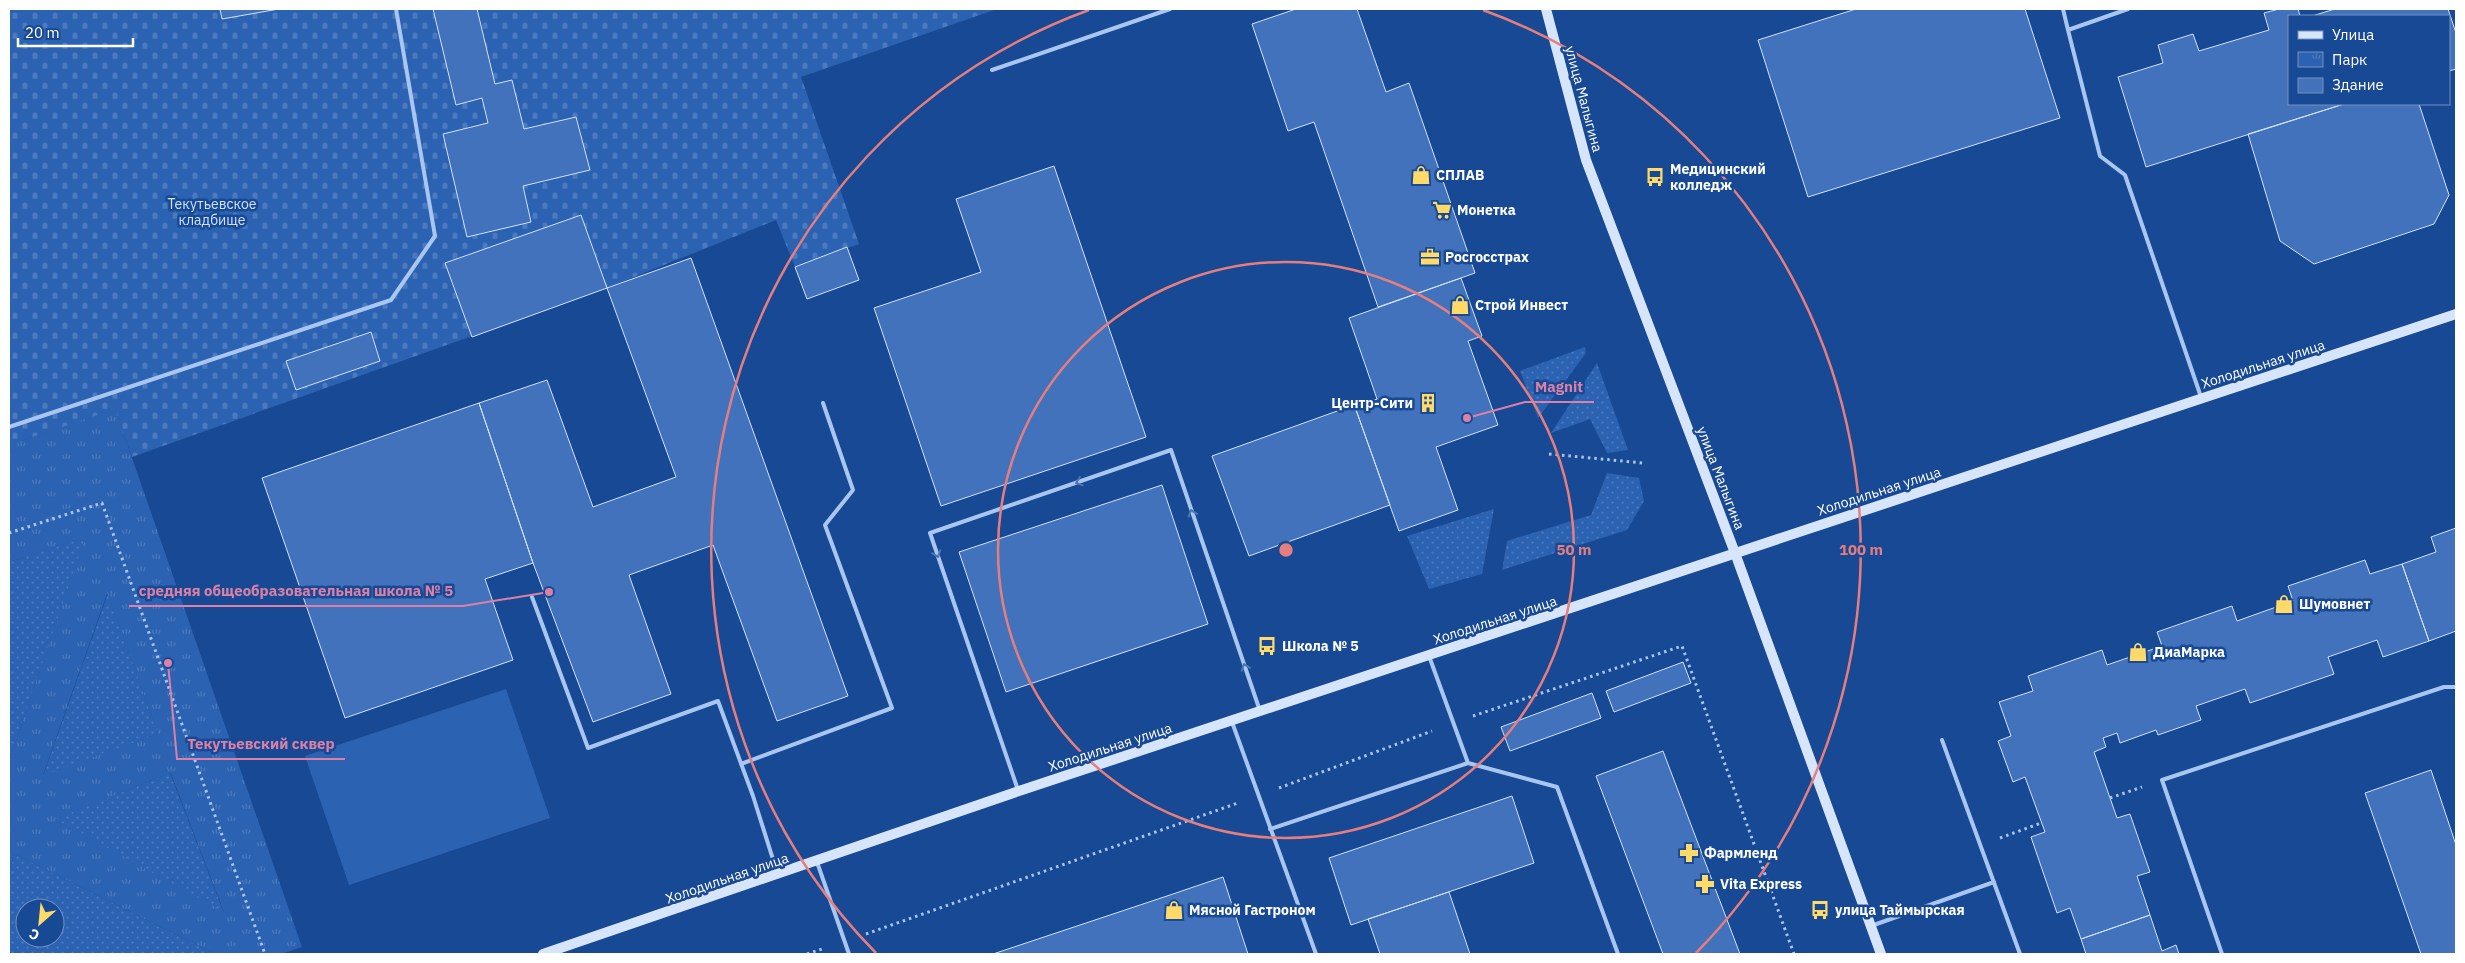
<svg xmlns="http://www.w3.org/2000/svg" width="2465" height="963" font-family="'IBM Plex Sans',sans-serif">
  <defs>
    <pattern id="grass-dots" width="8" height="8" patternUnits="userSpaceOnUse" patternTransform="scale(1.25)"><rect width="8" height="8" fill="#2c62b2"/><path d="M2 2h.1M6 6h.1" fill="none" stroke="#4c7abe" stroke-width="1.8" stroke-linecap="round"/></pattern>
    <pattern id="cemetery-stones" width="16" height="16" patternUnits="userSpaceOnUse" patternTransform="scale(1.25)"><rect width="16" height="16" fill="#2c62b2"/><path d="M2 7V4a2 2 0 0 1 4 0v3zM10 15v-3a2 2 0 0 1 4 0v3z" fill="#4c7abe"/></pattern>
    <pattern id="park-tufts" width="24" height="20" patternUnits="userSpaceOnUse" patternTransform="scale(1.25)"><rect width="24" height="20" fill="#2c62b2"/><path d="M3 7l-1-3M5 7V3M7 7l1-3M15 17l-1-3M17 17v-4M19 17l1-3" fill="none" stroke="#4c7abe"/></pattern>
  </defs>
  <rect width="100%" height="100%" fill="#184994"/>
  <path fill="url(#grass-dots)" fill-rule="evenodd" d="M1585,347L1586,353L1538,418L1520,371Z
    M1597,363L1628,450L1607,453L1590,419L1551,433Z
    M1607,473L1639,478L1644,501L1627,530L1502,570L1507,541L1591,515Z
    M1494,509L1482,574L1429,589L1407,536Z
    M86,537L9,761V562Z
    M108,593L158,734L43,776Z
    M170,773L224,913L54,819Z
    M15,854L215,954H9V871ZM25,908H55V938H25Z"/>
  <path fill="url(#cemetery-stones)" d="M9,9H997L801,77L859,244L795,267L776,220L607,288L132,457L115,410L9,445Z"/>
  <path fill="url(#park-tufts)" fill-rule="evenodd" d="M115,409L302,947L281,954H215L15,854L9,871V761L85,538L9,562V445ZM108,594L158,734L43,775L107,594ZM170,773L171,774L224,912L55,819Z"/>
  <path fill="#2c62b2" d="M506,689L550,818L349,885L305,756Z"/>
  <path fill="#4172bb" stroke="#d0e2fb" d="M220,9H279L222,19Z
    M433,9H477L495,84L512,80L524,129L576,117L590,170L523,186L531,222L467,237L443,134L488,123L482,98L456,105Z
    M1296,9H1357L1386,92L1409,83L1475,273L1378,307L1314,122L1288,131L1252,24Z
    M1856,9H2025L2060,118L1808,197L1758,40Z
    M2279,9H2298L2300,16H2289V104H2344L2146,167L2118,77L2163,63L2158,45L2193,34L2199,51L2269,30L2264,13Z
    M2335,9H2448L2456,33V69L2449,71V16H2312Z
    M2344,104H2419L2449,195L2434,224L2314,264L2280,241L2248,134Z
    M1054,166L1146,437L941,506L874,308L981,272L956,199Z
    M581,215L607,288L472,337L445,263Z
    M847,247L859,280L807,299L795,267Z
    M691,258L848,696L777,721L713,545L629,575L671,694L593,722L533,563L479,403L547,380L593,507L676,477L607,288Z
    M1461,278L1482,336L1468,341L1498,425L1436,447L1458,510L1399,531L1355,407L1377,399L1349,318Z
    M371,332L380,361L296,390L286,361Z
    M479,403L533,563L485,579L513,660L345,718L262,478Z
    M1355,407L1390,505L1249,556L1212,456L1340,410Z
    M1162,485L1208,624L1006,692L959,552Z
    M2456,528V631L2429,641L2402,564L2436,552L2431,537Z
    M2365,560L2370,574L2402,564L2429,641L2383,657L2377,640L2328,657L2334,674L2250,703L2245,689L2196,706L2201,720L2158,735L2156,730L2120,743L2117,733L2103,738L2106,747L2094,752L2117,818L2130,814L2150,872L2137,876L2150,915L2081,939L2070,908L2057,913L2031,837L2045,832L2025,777L2013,782L1998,741L2011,736L1999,702L2033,691L2028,676L2102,650L2107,665L2162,646L2157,632L2232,606L2237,621L2293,601L2288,586Z
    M1683,662L1691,683L1614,712L1606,691Z
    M1592,693L1601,718L1510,751L1501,727Z
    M1663,751L1740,954H1663L1596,776Z
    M2431,770L2456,845V954H2421L2365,793Z
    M1512,796L1534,863L1351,925L1329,858Z
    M1223,877L1248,954H993L1164,897Z
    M1449,892L1470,954H1380L1368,919Z
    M2150,915L2162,951L2176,945L2179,954H2086L2081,939Z"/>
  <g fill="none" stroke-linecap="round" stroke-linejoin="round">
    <path stroke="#a9c6f0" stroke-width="3" stroke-dasharray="2.5 4" stroke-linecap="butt" d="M1549,454L1643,463
      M9,533L102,503L265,954
      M1473,716L1682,646L1794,954
      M1279,788L1432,731
      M2110,798L2142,787
      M2000,838L2041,823
      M866,934L1238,803
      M807,954L825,948"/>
    <path stroke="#a9c6f0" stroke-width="4" d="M2063,9L2068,30
      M2128,9L2068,30L2100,156L2125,175L2201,397
      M992,70L1170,9
      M9,427L391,300L435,236L396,9
      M532,597L588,748L718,701L753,796L777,872
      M1429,656L1468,763
      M1232,722L1316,954
      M1942,740L2020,954
      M741,764L892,708L825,525L853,490L823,403
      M1018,790L930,533L1171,450L1260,711
      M1270,829L1468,763L1557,787L1618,954
      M817,862L849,954
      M1871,926L1994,882
      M2222,954L2162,780L2444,687H2456"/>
    <path stroke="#d7e5fb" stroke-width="10" d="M1546,9L1586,160L1735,553L1881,954
      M543,954L1019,791L2456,314"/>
  </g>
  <defs><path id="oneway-chevron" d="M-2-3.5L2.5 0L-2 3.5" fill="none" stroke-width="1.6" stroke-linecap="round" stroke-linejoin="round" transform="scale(1.25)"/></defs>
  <g stroke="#4b75b4">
    <use href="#oneway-chevron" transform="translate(1079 482) rotate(161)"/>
    <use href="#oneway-chevron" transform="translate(1192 513) rotate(-109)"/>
    <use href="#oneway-chevron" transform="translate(937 554) rotate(71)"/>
    <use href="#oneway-chevron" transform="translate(1245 667) rotate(-109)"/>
  </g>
  <g fill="none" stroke="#e67e7e" stroke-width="2.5">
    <circle cx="1286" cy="550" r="288"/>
    <path d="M876 953A575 575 0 0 1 1089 10M1483 10A575 575 0 0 1 1696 953"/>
  </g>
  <defs>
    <g id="shop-bare" transform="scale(1.5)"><path d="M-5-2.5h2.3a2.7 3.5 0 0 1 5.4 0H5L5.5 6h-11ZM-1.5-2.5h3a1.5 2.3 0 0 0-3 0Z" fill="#ffda68" stroke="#184994" stroke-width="2.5" paint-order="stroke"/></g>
    <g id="bus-bare" transform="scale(1.5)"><path d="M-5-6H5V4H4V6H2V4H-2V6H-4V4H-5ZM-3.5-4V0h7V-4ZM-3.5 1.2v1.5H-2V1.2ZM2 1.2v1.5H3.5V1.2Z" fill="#ffda68" stroke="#184994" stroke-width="2.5" paint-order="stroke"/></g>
    <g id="supermarket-bare" transform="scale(1.5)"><path d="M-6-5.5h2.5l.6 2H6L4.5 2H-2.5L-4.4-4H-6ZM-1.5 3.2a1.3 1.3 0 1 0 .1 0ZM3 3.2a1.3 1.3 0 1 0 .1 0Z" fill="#ffda68" stroke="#184994" stroke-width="2.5" paint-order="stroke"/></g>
    <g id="office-bare" transform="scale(1.5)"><path d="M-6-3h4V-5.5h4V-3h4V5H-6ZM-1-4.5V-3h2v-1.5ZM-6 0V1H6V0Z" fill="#ffda68" stroke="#184994" stroke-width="2.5" paint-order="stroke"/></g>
    <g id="building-bare" transform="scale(1.5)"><path d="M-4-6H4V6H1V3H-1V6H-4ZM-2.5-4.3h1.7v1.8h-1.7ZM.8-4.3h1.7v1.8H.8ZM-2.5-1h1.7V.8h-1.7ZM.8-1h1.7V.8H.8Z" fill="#ffda68" stroke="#184994" stroke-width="2.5" paint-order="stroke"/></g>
    <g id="pharmacy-bare" transform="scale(1.5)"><path d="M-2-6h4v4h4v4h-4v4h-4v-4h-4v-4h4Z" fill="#ffda68" stroke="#184994" stroke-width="2.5" paint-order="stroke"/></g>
  </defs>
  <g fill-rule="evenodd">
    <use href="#shop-bare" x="1421" y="175"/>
    <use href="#bus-bare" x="1655" y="177"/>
    <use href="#supermarket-bare" x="1442" y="210"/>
    <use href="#office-bare" x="1430" y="257"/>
    <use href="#shop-bare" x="1460" y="305"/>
    <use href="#building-bare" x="1428" y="403"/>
    <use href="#shop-bare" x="2284" y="604"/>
    <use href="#bus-bare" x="1267" y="646"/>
    <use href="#shop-bare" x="2138" y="652"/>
    <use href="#pharmacy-bare" x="1689" y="853"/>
    <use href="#pharmacy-bare" x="1705" y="884"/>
    <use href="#shop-bare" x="1174" y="910"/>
    <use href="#bus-bare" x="1820" y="910"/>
  </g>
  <g text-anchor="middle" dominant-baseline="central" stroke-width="5" stroke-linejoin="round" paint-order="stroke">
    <g font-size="14" fill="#fff" stroke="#184994">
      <text transform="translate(1584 99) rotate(75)">улица Малыгина</text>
      <text transform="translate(2263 364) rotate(-18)">Холодильная улица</text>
      <text transform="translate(1721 478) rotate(69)">улица Малыгина</text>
      <text transform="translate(1879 491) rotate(-18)">Холодильная улица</text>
      <text transform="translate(1495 620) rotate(-18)">Холодильная улица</text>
      <text transform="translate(1110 747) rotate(-18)">Холодильная улица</text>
      <text transform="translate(727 878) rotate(-19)">Холодильная улица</text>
    </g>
    <g font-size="14" font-weight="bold" fill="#fff" stroke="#184994" text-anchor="start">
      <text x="1670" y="169">Медицинский<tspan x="1670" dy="16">колледж</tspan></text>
      <text x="1436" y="175">СПЛАВ</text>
      <text x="1457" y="210">Монетка</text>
      <text x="1445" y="257">Росгосстрах</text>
      <text x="1475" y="305">Строй Инвест</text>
      <text x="1413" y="403" text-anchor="end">Центр-Сити</text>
      <text x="2299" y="604">Шумовнет</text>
      <text x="1282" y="646">Школа № 5</text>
      <text x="2153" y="652">ДиаМарка</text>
      <text x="1704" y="853">Фармленд</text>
      <text x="1720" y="884">Vita Express</text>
      <text x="1189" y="910">Мясной Гастроном</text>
      <text x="1835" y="910">улица Таймырская</text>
    </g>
    <g font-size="14" fill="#d0e2fb" stroke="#184994">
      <text x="212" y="204">Текутьевское<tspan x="212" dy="16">кладбище</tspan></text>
    </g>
  </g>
  <circle cx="1286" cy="550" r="8" fill="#e67e7e" stroke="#184994" stroke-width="2.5"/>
  <g font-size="15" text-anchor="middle" font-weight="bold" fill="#e67e7e" stroke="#184994" stroke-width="5" stroke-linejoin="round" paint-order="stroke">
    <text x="1574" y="555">50 m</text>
    <text x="1861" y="555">100 m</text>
  </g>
  <path fill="none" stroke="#dd80a5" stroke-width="2" d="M1467 418L1525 402H1594M549 592L463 606H129M168 663L177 759H345"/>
  <g fill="#dd80a5" stroke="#184994" stroke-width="2">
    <circle cx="1467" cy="418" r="5"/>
    <circle cx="549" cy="592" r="5"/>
    <circle cx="168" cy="663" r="5"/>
  </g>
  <g font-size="15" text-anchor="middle" font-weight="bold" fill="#dd80a5" stroke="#184994" stroke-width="5" stroke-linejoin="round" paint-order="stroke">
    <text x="1559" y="392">Magnit</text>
    <text x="296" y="596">средняя общеобразовательная школа № 5</text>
    <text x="261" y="749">Текутьевский сквер</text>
  </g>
  <rect width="2465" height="963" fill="none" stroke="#ffffff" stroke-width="20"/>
  <rect x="2288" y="15" width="162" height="90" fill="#184994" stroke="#7492bf"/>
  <rect x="2298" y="31" width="25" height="8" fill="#d7e5fb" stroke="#7492bf"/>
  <text x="2332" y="40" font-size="15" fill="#ffffff">Улица</text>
  <rect x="2298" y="52" width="25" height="15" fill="url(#park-tufts)" stroke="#7492bf"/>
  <text x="2332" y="65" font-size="15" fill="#ffffff">Парк</text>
  <rect x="2298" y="78" width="25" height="15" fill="#4172bb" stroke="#7492bf"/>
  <text x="2332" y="90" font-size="15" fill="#ffffff">Здание</text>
  <g transform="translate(40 923) rotate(207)"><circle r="24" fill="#184994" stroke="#7492bf"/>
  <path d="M0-4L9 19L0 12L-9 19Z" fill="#ffda68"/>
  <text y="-8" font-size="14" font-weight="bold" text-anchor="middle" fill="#ffffff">С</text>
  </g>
  <path d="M18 38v8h115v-8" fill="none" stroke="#ffffff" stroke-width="2.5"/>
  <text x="25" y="38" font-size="15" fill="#ffffff" stroke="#184994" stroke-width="4" paint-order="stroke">20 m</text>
</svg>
